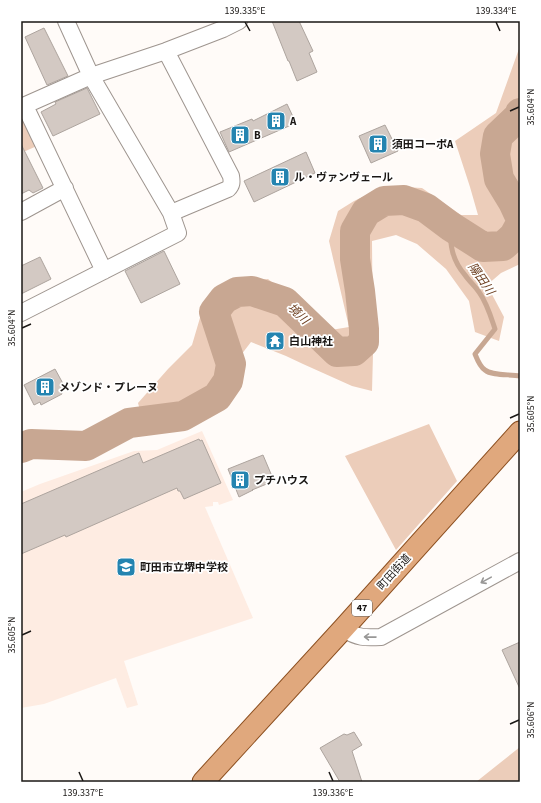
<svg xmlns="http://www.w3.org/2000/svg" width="541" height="803" font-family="'Source Sans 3','Noto Sans JP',sans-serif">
  <rect width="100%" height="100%" fill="#fffbf8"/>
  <path fill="#feece2" d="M202,431L233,500L219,505L218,502H213V506L205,507L253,618L124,661L138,705L127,708L116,678L44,704L21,708V492L40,484L134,451L157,450Z"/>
  <path fill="#eccdba" d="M520,46V264L501,273L487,285L504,317L499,341L475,332L469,301L446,269L417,244L396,235L372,241L373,354L372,391L352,386L303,364L286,356L251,342L221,381L186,405L141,414L138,403L168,369L192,345L202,311L240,282L268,279L331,330L349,327L329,241L338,211L354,201L386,186L422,188L461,215H478L470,187L455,141L496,113Z
    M21,118H23L37,146L21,153Z
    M429,424L457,481L396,550L345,456Z
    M520,747V782H476Z"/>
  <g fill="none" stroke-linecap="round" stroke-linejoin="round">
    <path stroke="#c8a792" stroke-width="5" d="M450,226C450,245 452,260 465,275C469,281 475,286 479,292C487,303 491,317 495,329L475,354C477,359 480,367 485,370C492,376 510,374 520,376"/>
    <path stroke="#c8a792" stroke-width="30" d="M520,113L519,116L498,136L495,154L499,179L513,202L520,217
      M21,448L31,444L86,446L129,423L183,416L217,397L228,381L231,364L214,312L224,299L237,292L252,291L285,302L337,352L354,351L364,342V329L360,291L355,259V231L366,212L384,201L404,200L426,208L450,226L483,247L503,246L514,236L520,225"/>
  </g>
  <path fill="#d3c9c3" stroke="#ada49e" d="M272,21H299L313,51L309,53L317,72L297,81L289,61H288Z
    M44,28L68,76L47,85L25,37Z
    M87,88L100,114L53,136L41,112L56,104L55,102Z
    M287,104L296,123L229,152L220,132L252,119L253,121Z
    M385,125L398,151L371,163L359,136Z
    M21,144L43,188L33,193L29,190L21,194Z
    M306,152L315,173L254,202L244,181Z
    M164,251L180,284L141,303L125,271Z
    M40,257L51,279L21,294V266Z
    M55,369L66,389L61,392L62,394L41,405L40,402L34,405L24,385Z
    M199,439L200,441L202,440L221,483L184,499L180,491H178L177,488L66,537L65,535L21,554V504L139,453L143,463Z
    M263,455L274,481L252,490H253L239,497L228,469Z
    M520,642V689L502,650Z
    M354,732L362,745L352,751L362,782H340L320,748L344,734L347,735Z"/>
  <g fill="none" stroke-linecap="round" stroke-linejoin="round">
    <g stroke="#9e958f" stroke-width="18">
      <path id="minor" d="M166,51L231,176C232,182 232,185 228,189L171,213
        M25,106L104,271
        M21,107L91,76L166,51L223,29L239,21
        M21,212L65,188
        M21,313L178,233L171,213L91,76L66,21
        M343,629C358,638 365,638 381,637L520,561"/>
    </g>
    <g stroke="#8d5021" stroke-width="23">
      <path id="major" d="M203,782L343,629L520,432"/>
    </g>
    <use href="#minor" stroke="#fff" stroke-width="16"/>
    <use href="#major" stroke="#e0a87d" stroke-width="21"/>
  </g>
  <defs><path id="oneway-shaft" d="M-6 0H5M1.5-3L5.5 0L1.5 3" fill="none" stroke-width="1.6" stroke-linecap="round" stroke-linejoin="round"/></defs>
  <g stroke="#989796">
    <use href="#oneway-shaft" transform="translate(486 580) rotate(151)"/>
    <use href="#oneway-shaft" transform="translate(370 637) rotate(-179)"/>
  </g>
  <path fill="none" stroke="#1a1715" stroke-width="1.5" d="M245,22L250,31M496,22L500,31M510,111L519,107M22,328L31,324M510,418L519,414M22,635L31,631M510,724L519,720M79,772L83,781M329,772L333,781"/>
  <defs>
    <g id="building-square" transform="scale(1)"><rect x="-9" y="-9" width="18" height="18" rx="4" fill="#2484b0" stroke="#fff"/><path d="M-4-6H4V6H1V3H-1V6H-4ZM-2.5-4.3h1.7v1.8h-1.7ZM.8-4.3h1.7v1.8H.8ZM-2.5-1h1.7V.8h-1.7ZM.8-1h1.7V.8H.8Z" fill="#fff"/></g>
    <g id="temple-square" transform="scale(1)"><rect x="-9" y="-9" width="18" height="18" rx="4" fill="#2484b0" stroke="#fff"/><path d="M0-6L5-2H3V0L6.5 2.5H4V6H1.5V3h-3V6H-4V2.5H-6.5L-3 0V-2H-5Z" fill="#fff"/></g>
    <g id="school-square" transform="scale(1)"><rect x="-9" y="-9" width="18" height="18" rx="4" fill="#2484b0" stroke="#fff"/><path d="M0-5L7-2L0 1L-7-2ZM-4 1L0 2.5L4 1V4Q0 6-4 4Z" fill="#fff"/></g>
  </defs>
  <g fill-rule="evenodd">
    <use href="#building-square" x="276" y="121"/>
    <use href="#building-square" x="240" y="135"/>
    <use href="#building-square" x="378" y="144"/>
    <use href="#building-square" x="280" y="177"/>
    <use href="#temple-square" x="275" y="341"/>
    <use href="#building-square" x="45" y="387"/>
    <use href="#building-square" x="240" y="480"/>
    <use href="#school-square" x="126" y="567"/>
  </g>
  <g text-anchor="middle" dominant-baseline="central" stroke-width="3.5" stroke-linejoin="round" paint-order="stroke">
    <rect fill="#fff" stroke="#5f5d5b" stroke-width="1" x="352" y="600" width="20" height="16" rx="3"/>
    <g font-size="10" font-weight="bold" fill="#1a1715">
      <text x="362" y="608">47</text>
    </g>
    <g font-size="11" font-weight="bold" fill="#1a1715" stroke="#fff" text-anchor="start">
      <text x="290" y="121">A</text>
      <text x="254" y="135">B</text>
      <text x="392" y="144">須田コーポA</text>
      <text x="294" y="177">ル・ヴァンヴェール</text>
      <text x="289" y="341">白山神社</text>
      <text x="59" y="387">メゾンド・プレーヌ</text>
      <text x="254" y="480">プチハウス</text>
      <text x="140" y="567">町田市立堺中学校</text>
    </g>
    <g font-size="11" fill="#1a1715" stroke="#fff">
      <text transform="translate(394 572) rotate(-48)">町田街道</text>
    </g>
    <g font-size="12" font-style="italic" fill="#6c3d1e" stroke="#fff">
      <text transform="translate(481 279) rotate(55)">陽田川</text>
      <text transform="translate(298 314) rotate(44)">境川</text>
    </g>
  </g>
  <rect width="541" height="803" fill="none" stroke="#ffffff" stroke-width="44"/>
  <rect x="22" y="22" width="497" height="759" fill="none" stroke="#1a1715" stroke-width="1.5"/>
  <g font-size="10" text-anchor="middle" fill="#1a1715">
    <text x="245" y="14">139.335°E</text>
    <text x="496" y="14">139.334°E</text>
    <text transform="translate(530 107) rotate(-90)" y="4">35.604°N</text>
    <text transform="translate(11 328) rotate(-90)" y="4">35.604°N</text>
    <text transform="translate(530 414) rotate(-90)" y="4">35.605°N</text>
    <text transform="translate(11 635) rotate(-90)" y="4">35.605°N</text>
    <text transform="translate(530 720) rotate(-90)" y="4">35.606°N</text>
    <text x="83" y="796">139.337°E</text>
    <text x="333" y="796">139.336°E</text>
  </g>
</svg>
